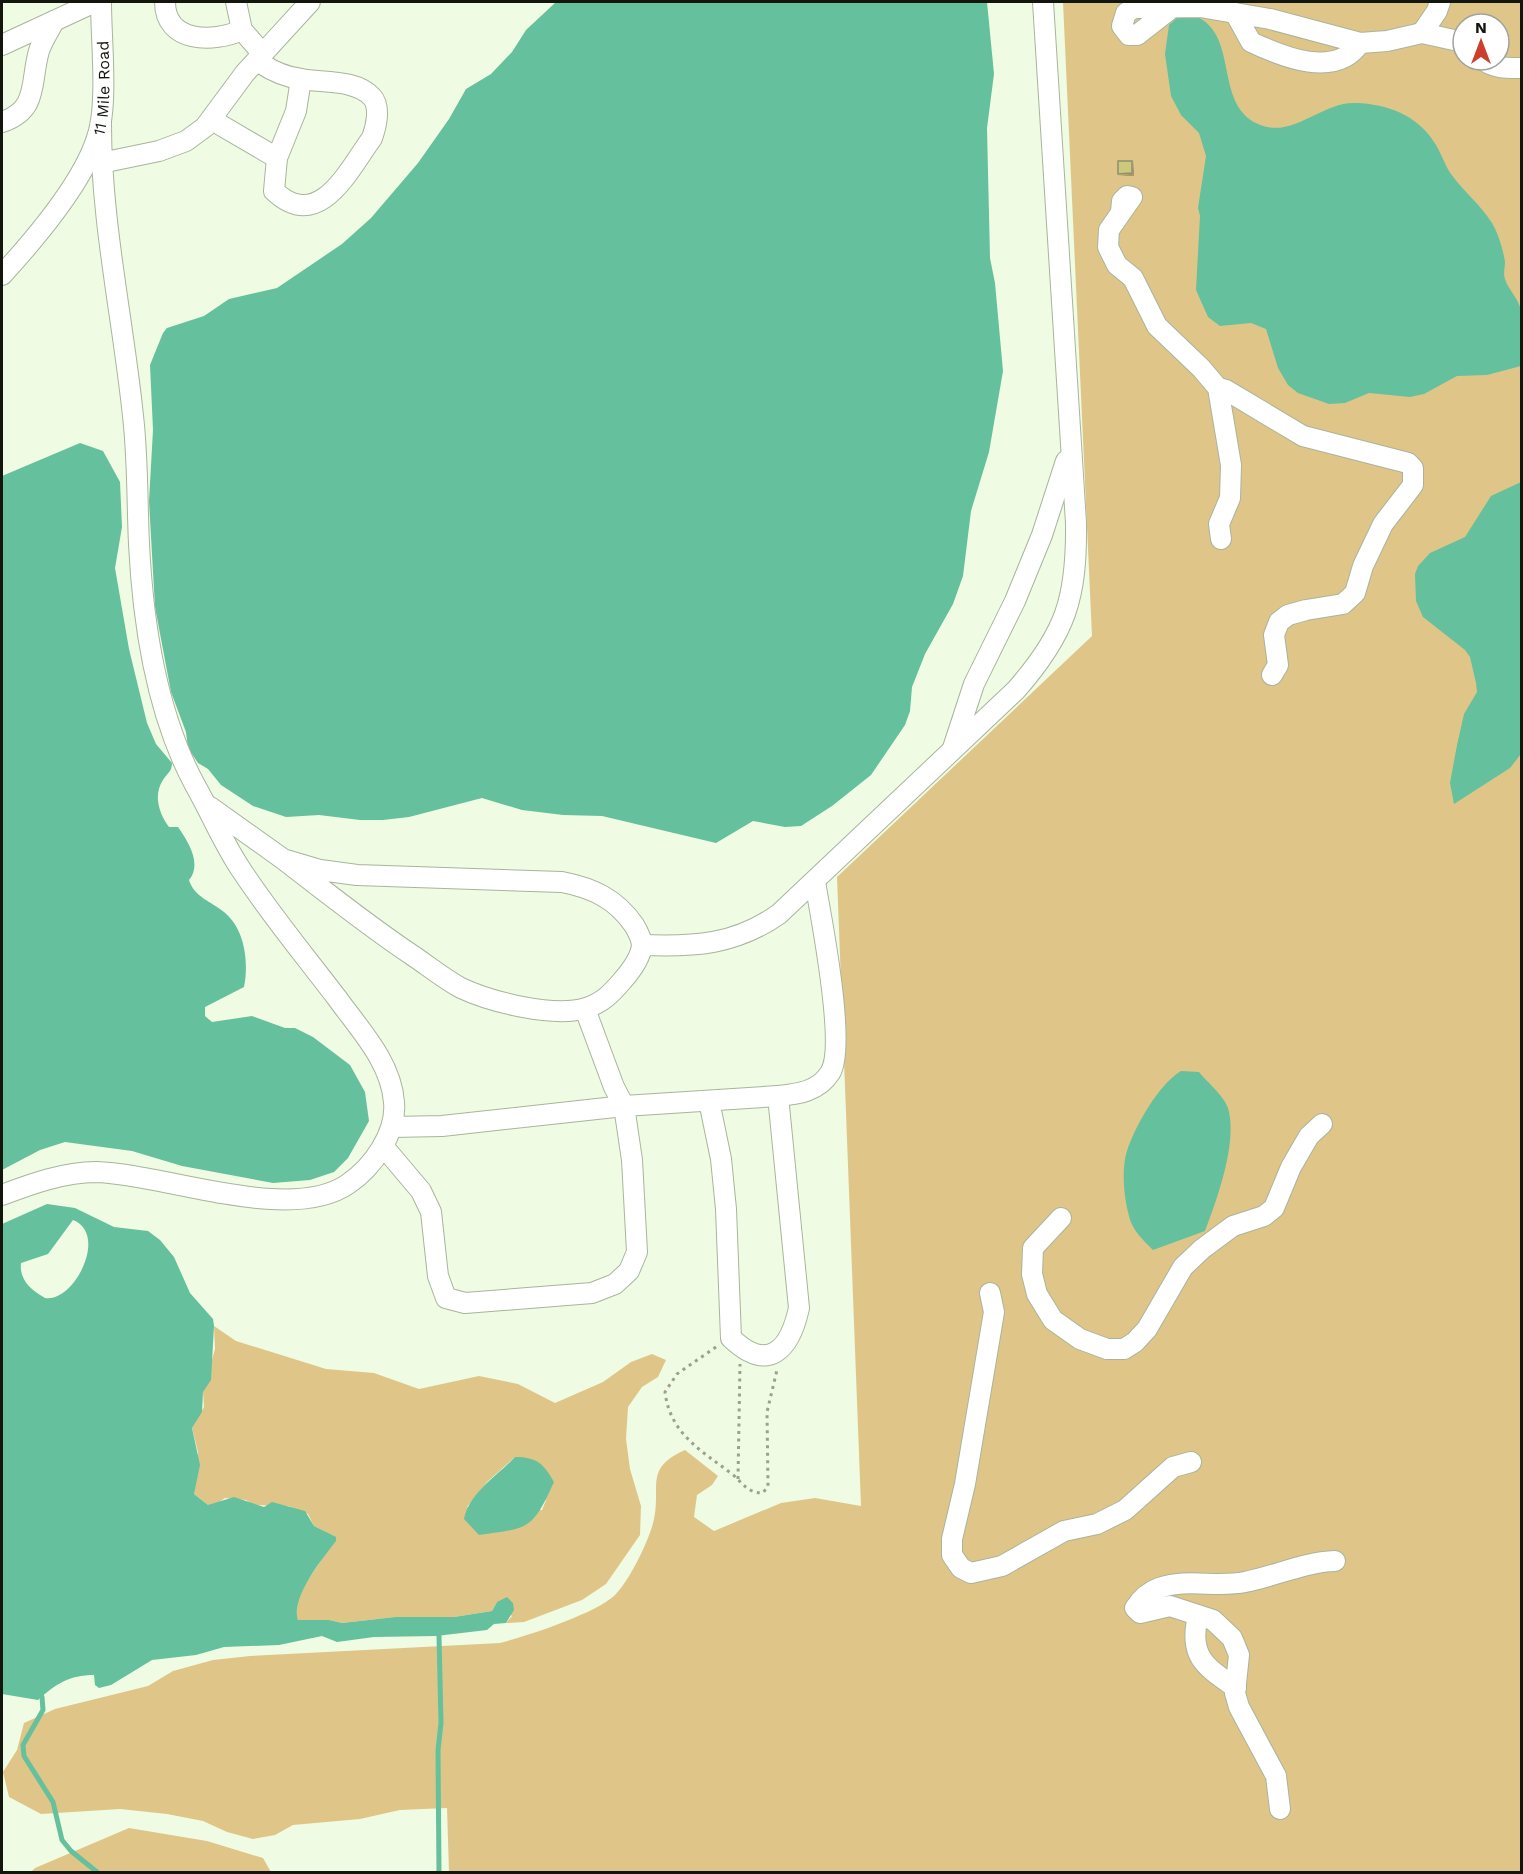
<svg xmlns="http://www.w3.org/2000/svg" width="1523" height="1874" font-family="'Work Sans',sans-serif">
  <defs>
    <filter id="shadow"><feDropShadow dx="5.5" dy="5.5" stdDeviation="3" flood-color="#0004"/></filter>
  </defs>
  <rect width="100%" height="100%" fill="#f0fbe3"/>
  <path fill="#dfc688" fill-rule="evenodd" d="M1063,2H1521V1872H449L447,1808L400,1810L360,1819L293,1825L275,1835L253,1839L227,1832L203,1821L167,1814L120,1809L41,1814L9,1797L3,1772L17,1750L24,1723L55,1709L148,1686L173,1671L213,1660L250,1656L500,1643C527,1636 594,1614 614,1596C629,1582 650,1539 654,1519C661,1486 644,1468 685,1450L718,1476L712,1485L697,1495L694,1517L714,1531L781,1503L815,1498L861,1506L837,877L1092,636ZM1463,24H1499V60H1463Z
    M214,1326L236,1341L326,1369L374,1373L419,1389L479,1376L518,1384L555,1403L603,1382L631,1362L652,1354L666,1360L658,1377L642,1387L628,1407L626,1439L630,1469L641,1506L640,1535L606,1584L582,1600L524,1622L506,1623L512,1616L497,1602L492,1611L454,1617H395L342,1623L328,1620H298C289,1597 319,1569 328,1548L333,1545L329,1534L314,1526L308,1514L288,1506L254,1505L246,1500L225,1498L215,1505H208L194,1494L198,1452L192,1428L204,1407L203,1392L215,1349ZM515,1457L546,1500L542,1510L467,1507L487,1482Z
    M129,1828L207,1841L263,1858L271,1872H31L35,1868Z"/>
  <path fill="#65c09d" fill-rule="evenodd" d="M556,2H987L994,74L987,128L990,258L995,283L1003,371L989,452L971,511L963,576L953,604L925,654L912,687L910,711L905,725L871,775L832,806L801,826L785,827L753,821L716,843L602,816L563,815L522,810L482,798L409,817L383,820H360L319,815L286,817L253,806L221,785L208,769L198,763L188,748L186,732L171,692L155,607L149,501L153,430L150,365L163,333L167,328L204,316L229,299L277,288L342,244L371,218L418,163L449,119L466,89L491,74L512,52L526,30Z
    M1195,16C1240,34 1213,104 1258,124C1292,140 1322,101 1356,103C1387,104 1417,115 1434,142C1441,152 1444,164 1451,174C1463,191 1481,205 1492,223C1498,233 1503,249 1505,262C1505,267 1503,274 1505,279C1508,289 1517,297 1520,307C1523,324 1521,349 1521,366L1487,375L1457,376L1424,394L1410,397L1369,393L1345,403L1329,404L1298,393L1288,385L1278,368L1266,329L1251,323L1220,326L1208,317L1196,290L1200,216L1198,208L1206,156L1199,133L1181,115L1171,96L1165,54L1169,25L1178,17Z
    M80,443L103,451L120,482L122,527L115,568L129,649L147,723L156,744L172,763C172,772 167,773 163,780C153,795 159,814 169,827H178C189,843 202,864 189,880C194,897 212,902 224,912C245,929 249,962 244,987L205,1007V1016L212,1022L252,1016L285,1028H295L313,1037L350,1065L365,1092L369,1121L348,1158L334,1172L310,1180L273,1183L182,1166L132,1151L65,1142L40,1150L2,1170V476Z
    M1521,482V754L1510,768L1454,804L1450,783L1457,745L1464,714L1477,692L1476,683L1470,657L1465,650L1423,617L1416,601L1415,574L1418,566L1430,553L1465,537L1491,496Z
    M1181,1071L1199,1072C1207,1082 1224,1096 1228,1108C1238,1142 1217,1199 1205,1231L1153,1250C1143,1240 1132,1230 1129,1216C1124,1198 1121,1169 1127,1151C1135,1126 1159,1084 1181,1071Z
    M47,1204L75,1208L114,1227L148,1231L160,1240L174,1257L190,1293L213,1319L214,1326L211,1380L203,1392L202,1412L192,1428L200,1465L194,1494L208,1505L234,1497L264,1507L272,1502L305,1511L314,1526L336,1537V1541C323,1558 290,1598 298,1620H329L342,1623L395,1617H454L492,1611L497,1602L507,1597L513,1603L514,1610L506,1623L494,1624L487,1630L436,1636L374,1637L337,1642L322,1636L279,1645L224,1647L196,1655L152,1660L111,1685L99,1688L95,1685L94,1675C69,1675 56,1684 38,1700L2,1694V1224ZM73,1220C109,1234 74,1303 45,1298C31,1290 19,1280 21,1263L48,1254Z
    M515,1457C537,1457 544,1464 554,1482C532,1530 530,1528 479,1535L464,1519C469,1493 497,1476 515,1457Z"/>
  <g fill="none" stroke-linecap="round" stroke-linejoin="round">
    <path stroke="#65c09d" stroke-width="5" d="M42,1697L43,1710L23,1745L24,1756L53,1802L62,1840L71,1851L97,1872
      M439,1872L438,1750L441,1723L439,1636"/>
  </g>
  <path fill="#caca7a" stroke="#8d8d76" stroke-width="1.5" filter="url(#shadow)" d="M1118,161H1132V173L1118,174Z"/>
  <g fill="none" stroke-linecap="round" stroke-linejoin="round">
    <g stroke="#a9b49d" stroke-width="22">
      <g id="minor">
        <path d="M165,2C165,43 213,43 242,30"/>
        <path d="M1169,10L1137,35H1129L1122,26L1126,13L1134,8L1200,7L1235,13"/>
        <path d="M1422,33L1437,11L1440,2"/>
        <path d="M1360,43C1336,79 1283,57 1251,42L1235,13L1270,19L1360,43L1387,41L1422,33L1463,42"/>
        <path d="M2,45L95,2"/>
        <path d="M1484,60C1493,69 1510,68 1522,68"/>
        <path d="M212,120L277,158L274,191C319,233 348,171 372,138C376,127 381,107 372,97C356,79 322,83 301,79C286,77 274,72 262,64V53L242,30L236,2"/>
        <path d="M2,122C39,110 30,82 39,51C42,41 49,31 54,21"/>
        <path d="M277,158L296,111L301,79"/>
        <path d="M101,163L159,151L186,141L205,127L245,73L310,2"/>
        <path d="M1121,212L1122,201L1127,196L1132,197L1109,230L1108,247L1117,265L1133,278L1157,326L1201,368L1218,388L1231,465L1230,498L1219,524L1221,539"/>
        <path id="s1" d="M2,275C35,239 91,174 100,126C107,94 101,36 101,2"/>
        <path d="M1218,388L1226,390L1303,436L1408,463L1413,468V485L1383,524L1363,566L1355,593L1343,604L1306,610L1288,615L1279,622L1274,635L1278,665L1272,675"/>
        <path d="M953,748L974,684L1015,601L1042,535L1066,461"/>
        <path d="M210,807L283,859L320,870L357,875L562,882C593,888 616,899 634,925C637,930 642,940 642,946C640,959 630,972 622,981C611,994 602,1003 586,1008C554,1018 491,1002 461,988C444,979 427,965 412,955C367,925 326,892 283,859"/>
        <path d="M642,945C694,947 735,945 779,914L1016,690C1066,633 1077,598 1076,523L1043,2"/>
        <path d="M709,1101L721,1159L726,1209L731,1338C769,1374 790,1349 799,1308L778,1096"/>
        <path d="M392,1127L442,1126L624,1106L778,1096C797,1094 818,1092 830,1073C847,1047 821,917 815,882"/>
        <path d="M383,1146L421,1191L431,1212L438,1276L446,1298L465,1303L592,1293L615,1284L629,1271L637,1252L632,1160L624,1106L614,1087L585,1009"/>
        <path d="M2,1195C31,1184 64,1172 96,1172C165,1174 290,1224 348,1184C373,1167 397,1133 394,1102C391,1062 360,1030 337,998C305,956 271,915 242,871C224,845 211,813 195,785C156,713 143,625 139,544C137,502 138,459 133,416C123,319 101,222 101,124"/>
        <path d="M1061,1218L1033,1248L1032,1274L1037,1294L1053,1320L1080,1339L1107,1349H1124L1135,1342L1147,1329L1183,1267L1202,1249L1233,1226L1264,1216L1274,1208L1291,1167L1309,1136L1322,1124"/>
        <path d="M990,1293L994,1312L965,1484L952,1539V1555L961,1568L971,1573L1002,1566L1064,1531L1097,1524L1125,1510L1173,1467L1191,1462"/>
        <path d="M1198,1616C1188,1657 1206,1667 1236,1688"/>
        <path d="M1280,1809L1276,1776L1239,1707L1235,1693L1239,1655L1232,1638L1213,1620L1170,1606L1140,1613L1135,1608C1141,1599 1148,1592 1159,1588C1187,1578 1217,1588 1245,1582C1276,1576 1304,1562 1335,1561"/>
      </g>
    </g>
    <path stroke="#99a18f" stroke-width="3" stroke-dasharray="3 4.5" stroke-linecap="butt" d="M716,1347L677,1374L665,1392C670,1434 702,1451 732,1474C743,1483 747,1493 763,1493L768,1486L767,1412L777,1370
      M738,1479L740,1364"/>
    <use href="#minor" stroke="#fff" stroke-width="20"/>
  </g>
  <g text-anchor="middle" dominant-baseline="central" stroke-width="4.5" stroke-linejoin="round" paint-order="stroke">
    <g font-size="16" fill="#12160d" stroke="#fff">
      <text stroke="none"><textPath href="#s1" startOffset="218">11 Mile Road</textPath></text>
    </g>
  </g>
  <rect width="1523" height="1874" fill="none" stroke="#12160d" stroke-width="6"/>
  <g transform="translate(1481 42)"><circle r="28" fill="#ffffff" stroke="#a0a29e" stroke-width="1.5"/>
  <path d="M0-4.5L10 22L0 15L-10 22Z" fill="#cb3f2c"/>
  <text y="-9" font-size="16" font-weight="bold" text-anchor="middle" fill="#12160d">N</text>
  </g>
</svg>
